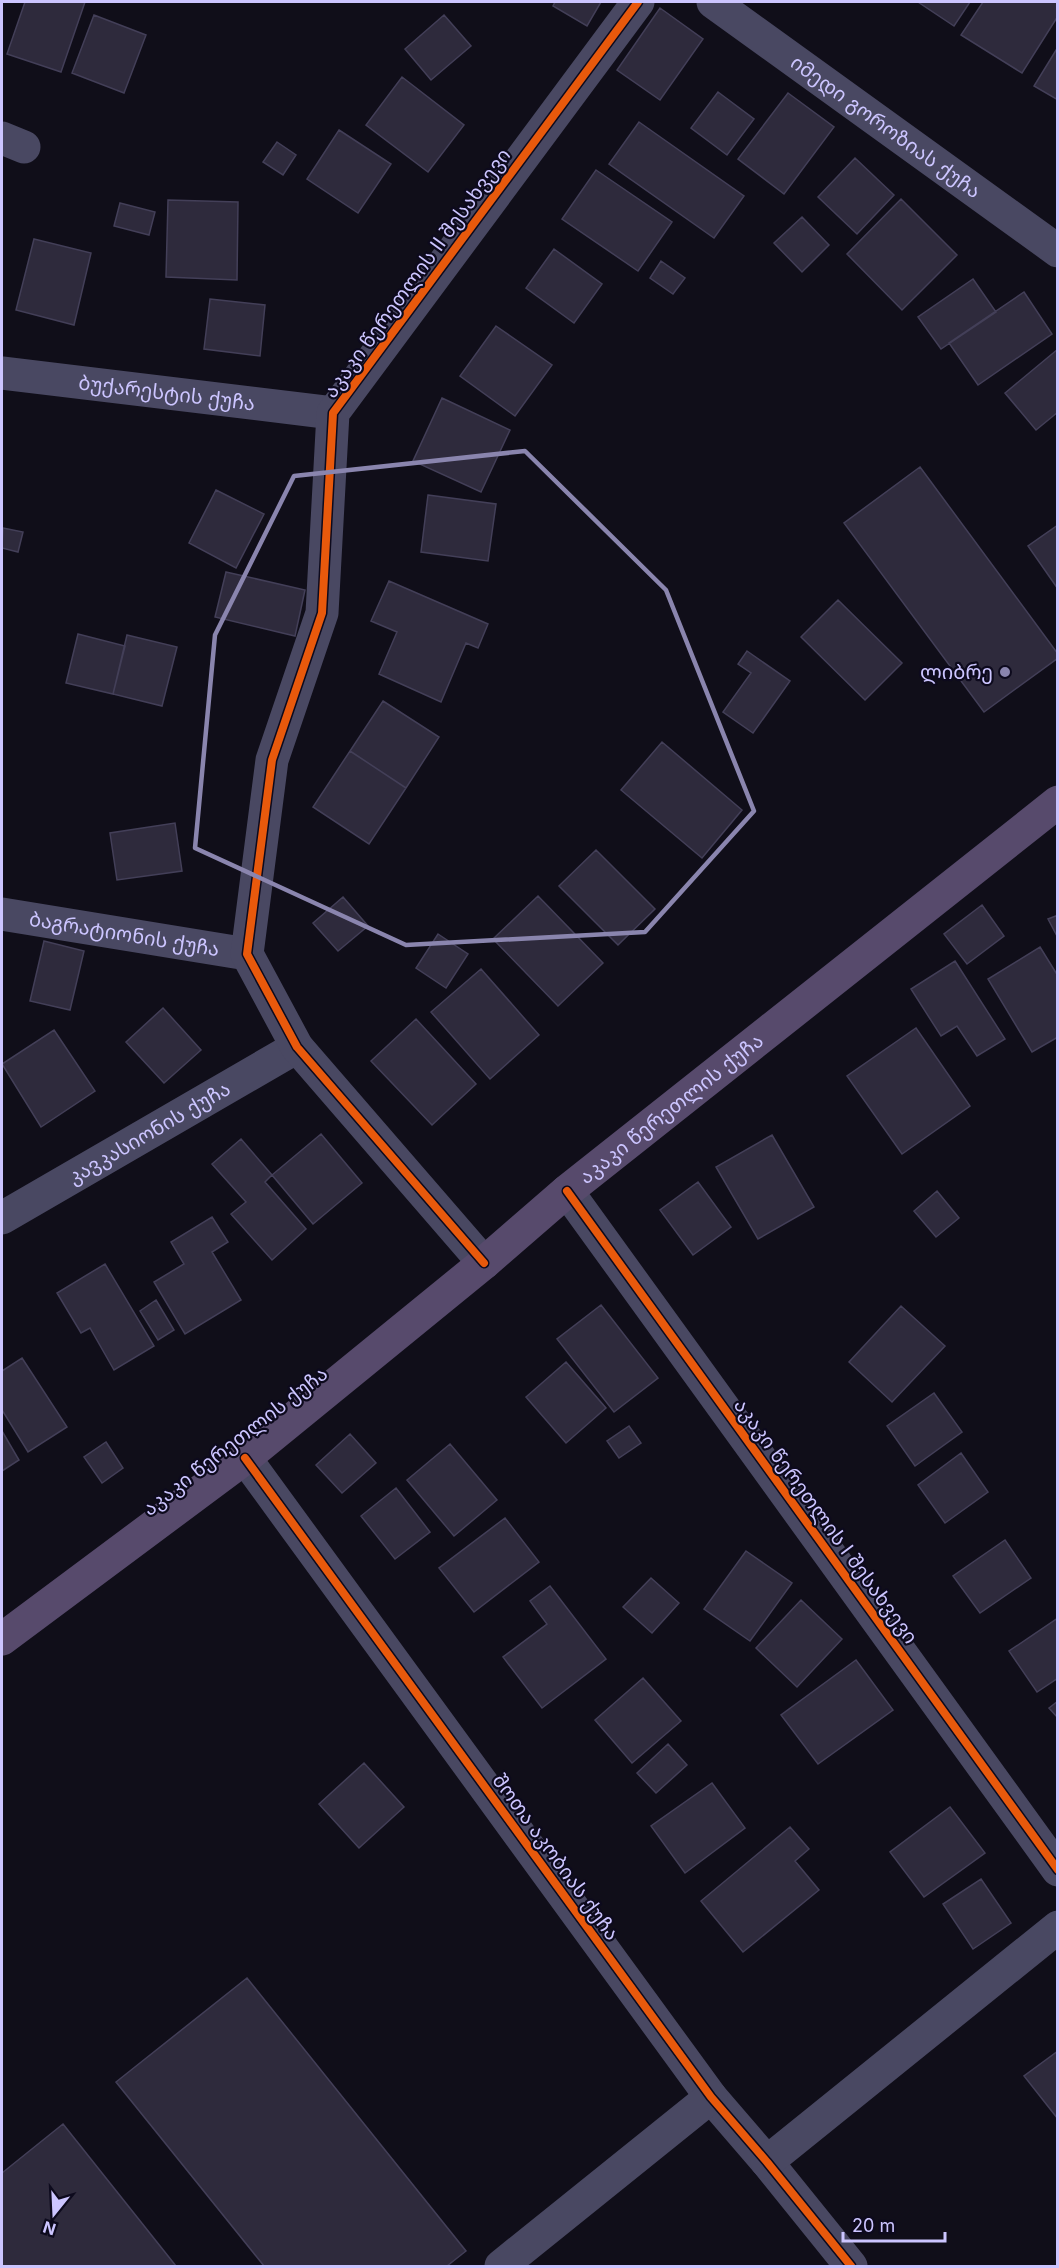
<svg xmlns="http://www.w3.org/2000/svg" width="1059" height="2268" font-family="Inter,'Noto Sans Georgian',sans-serif">
  <rect width="100%" height="100%" fill="#100e19"/>
  <path fill="#2e2a3c" stroke="#433f58" stroke-width="1.5" d="M25,2H85L61,72L7,54Z
    M555,2H601L587,26L553,6Z
    M918,2H970L954,26Z
    M983,2H1058V16L1022,73L961,35Z
    M660,8L703,39L660,100L617,70Z
    M94,15L146,35L124,93L72,73Z
    M444,15L471,46L431,80L405,49Z
    M1058,47V100L1034,86Z
    M402,77L464,125L428,172L366,125Z
    M718,92L754,119L727,155L691,128Z
    M788,93L834,127L784,194L738,159Z
    M639,122L744,196L714,238L609,164Z
    M339,130L391,164L358,213L307,179Z
    M277,142L296,155L283,175L263,162Z
    M855,158L894,195L857,234L818,197Z
    M596,170L672,222L638,271L562,219Z
    M901,199L957,255L902,310L847,254Z
    M168,200L238,202L237,280L166,277Z
    M120,203L155,212L149,235L114,226Z
    M802,217L829,245L802,272L774,243Z
    M34,239L91,253L74,325L16,310Z
    M554,249L602,284L574,323L526,288Z
    M661,261L685,278L673,294L650,278Z
    M973,279L996,312L941,349L918,317Z
    M1024,292L1052,334L978,385L949,343Z
    M210,299L265,305L260,356L204,349Z
    M496,326L552,365L515,416L460,376Z
    M1058,349V412L1036,430L1005,393Z
    M442,398L510,430L481,492L413,461Z
    M920,467L1058,654V658L984,712L844,523Z
    M216,490L264,514L236,568L189,543Z
    M428,495L496,504L488,561L421,552Z
    M1058,525V589L1028,546Z
    M3,528L23,532L18,552L2,548Z
    M226,572L305,590L295,636L215,617Z
    M389,581L488,624L478,648L466,643L441,702L379,674L397,632L371,621Z
    M838,600L902,663L865,700L801,637Z
    M78,634L125,646L113,694L66,683Z
    M127,635L177,647L162,706L113,694Z
    M747,651L790,681L753,733L723,712L751,673L738,664Z
    M383,701L439,737L406,788L350,751Z
    M662,742L742,810L702,858L621,790Z
    M350,751L406,788L369,844L313,807Z
    M175,823L182,871L117,880L110,833Z
    M596,850L655,909L618,945L559,886Z
    M538,896L603,963L558,1006L493,939Z
    M343,897L368,926L338,951L313,923Z
    M982,905L1004,936L967,964L944,934Z
    M1058,915V938L1048,919Z
    M438,934L468,954L446,988L416,968Z
    M44,941L84,951L70,1010L30,1001Z
    M1040,947L1058,976V1037L1032,1052L988,979Z
    M955,961L1005,1039L977,1056L957,1026L941,1036L911,989Z
    M481,969L539,1035L490,1079L431,1012Z
    M163,1008L201,1050L164,1083L126,1042Z
    M416,1019L476,1084L432,1125L371,1061Z
    M916,1028L970,1106L902,1154L847,1076Z
    M54,1030L95,1091L41,1127L2,1064Z
    M321,1134L362,1183L313,1224L272,1175Z
    M772,1135L814,1207L758,1239L716,1167Z
    M241,1139L272,1175L265,1182L306,1229L272,1260L231,1214L246,1202L212,1164Z
    M698,1182L731,1227L693,1255L660,1210Z
    M937,1191L959,1218L936,1237L914,1211Z
    M212,1217L228,1242L212,1252L241,1300L185,1334L154,1282L184,1264L171,1242Z
    M105,1264L154,1346L114,1370L90,1328L81,1333L57,1293Z
    M156,1300L174,1330L158,1340L140,1311Z
    M601,1305L658,1378L614,1412L557,1339Z
    M901,1306L945,1346L892,1402L849,1362Z
    M22,1358L67,1427L28,1452L2,1410V1371Z
    M566,1362L606,1408L566,1443L526,1397Z
    M934,1393L962,1432L915,1466L887,1426Z
    M629,1426L641,1443L619,1458L607,1441Z
    M2,1431L19,1460L2,1471Z
    M350,1434L376,1463L342,1493L316,1465Z
    M106,1442L123,1468L102,1483L84,1457Z
    M450,1444L497,1500L454,1536L407,1480Z
    M961,1453L988,1492L945,1523L918,1485Z
    M396,1488L430,1532L395,1559L361,1516Z
    M505,1518L539,1562L474,1612L439,1568Z
    M1005,1540L1031,1578L980,1613L953,1576Z
    M746,1551L792,1583L750,1641L704,1609Z
    M651,1578L679,1603L652,1633L623,1607Z
    M550,1586L606,1659L542,1708L503,1657L547,1624L530,1601Z
    M801,1600L842,1639L797,1687L756,1648Z
    M1058,1618V1678L1037,1692L1009,1651Z
    M856,1660L893,1710L818,1764L781,1715Z
    M643,1678L681,1721L632,1763L595,1720Z
    M1058,1701V1718L1049,1708Z
    M668,1744L687,1765L656,1793L637,1773Z
    M364,1763L404,1807L359,1848L319,1804Z
    M712,1783L745,1828L685,1873L651,1826Z
    M950,1807L985,1853L924,1897L890,1852Z
    M790,1827L809,1849L795,1861L819,1890L743,1952L701,1901Z
    M981,1879L1011,1923L973,1949L943,1904Z
    M247,1978L466,2251L447,2266H264L116,2082Z
    M1058,2051V2119L1024,2076Z
    M63,2124L176,2266H2V2173Z"/>
  <g fill="none" stroke-linecap="round" stroke-linejoin="round">
    <g stroke="#494862" stroke-width="33">
      <path id="s1" d="M713,2L1058,251"/>
      <path d="M2,138L24,147"/>
      <path id="s2" d="M2,373L333,413"/>
      <path id="s3" d="M2,914L247,954"/>
      <path d="M567,1191L1058,1870"/>
      <path id="s4" d="M2,1218L297,1047"/>
      <path d="M484,1263L297,1047L247,954L272,760L322,613L333,413L638,2"/>
      <path d="M245,1458L711,2097L767,2162L851,2266"/>
      <path d="M767,2162L1058,1927"/>
      <path d="M501,2266L711,2097"/>
    </g>
    <path stroke="#574a6c" stroke-width="33" id="s5" d="M2,1639L245,1458L484,1263L567,1191L1058,802"/>
    <g stroke="#0d0a1d" stroke-width="11">
      <path id="cycleway" d="M567,1191L1058,1870
        M484,1263L297,1047L247,954L272,760L322,613L333,413L638,2
        M245,1458L711,2097L767,2162L851,2266"/>
    </g>
    <use href="#cycleway" stroke="#e8590c" stroke-width="8"/>
  </g>
  <path fill="none" stroke="#8a85ae" stroke-width="4.5" stroke-linejoin="round" d="M525,451L666,590L754,811L645,932L406,945L195,848L215,635L294,476Z"/>
  <circle fill="#8a85ae" stroke="#0d0a1d" stroke-width="2" cx="1005" cy="672" r="6"/>
  <g text-anchor="middle" dominant-baseline="central" stroke-width="4.5" stroke-linejoin="round" paint-order="stroke">
    <g font-size="20" fill="#ccc5ff" stroke="#0d0a1d">
      <text stroke="none"><textPath href="#s1" startOffset="213">იმედი გოროზიას ქუჩა</textPath></text>
      <text transform="translate(417 273) rotate(-54)">აკაკი წერეთლის II შესახვევი</text>
      <text stroke="none"><textPath href="#s2" startOffset="166">ბუქარესტის ქუჩა</textPath></text>
      <text stroke="none"><textPath href="#s3" startOffset="124">ბაგრატიონის ქუჩა</textPath></text>
      <text stroke="none"><textPath href="#s5" startOffset="854">აკაკი წერეთლის ქუჩა</textPath></text>
      <text stroke="none"><textPath href="#s4" startOffset="170">კავკასიონის ქუჩა</textPath></text>
      <text transform="translate(235 1441) rotate(-38)">აკაკი წერეთლის ქუჩა</text>
      <text transform="translate(826 1521) rotate(54)">აკაკი წერეთლის I შესახვევი</text>
      <text transform="translate(556 1857) rotate(54)">შოთა აკობიას ქუჩა</text>
    </g>
    <g font-size="20" fill="#ccc5ff" stroke="#0d0a1d" text-anchor="end">
      <text x="993" y="672">ლიბრე</text>
    </g>
  </g>
  <rect width="1059" height="2268" fill="none" stroke="#ccc5ff" stroke-width="6"/>
  <g transform="translate(54 2214) rotate(198)" stroke="#0d0a1d" stroke-width="4.5" paint-order="stroke">
  <path d="M0-4.5L10 22L0 15L-10 22Z" fill="#ccc5ff"/>
  <text y="-9" font-size="16" font-weight="bold" text-anchor="middle" fill="#ccc5ff">N</text>
  </g>
  <path d="M843 2232v9h102v-9" fill="none" stroke="#ccc5ff" stroke-width="3"/>
  <text x="852" y="2232" font-size="18" fill="#ccc5ff" stroke="#0d0a1d" stroke-width="4.5" paint-order="stroke">20 m</text>
</svg>
